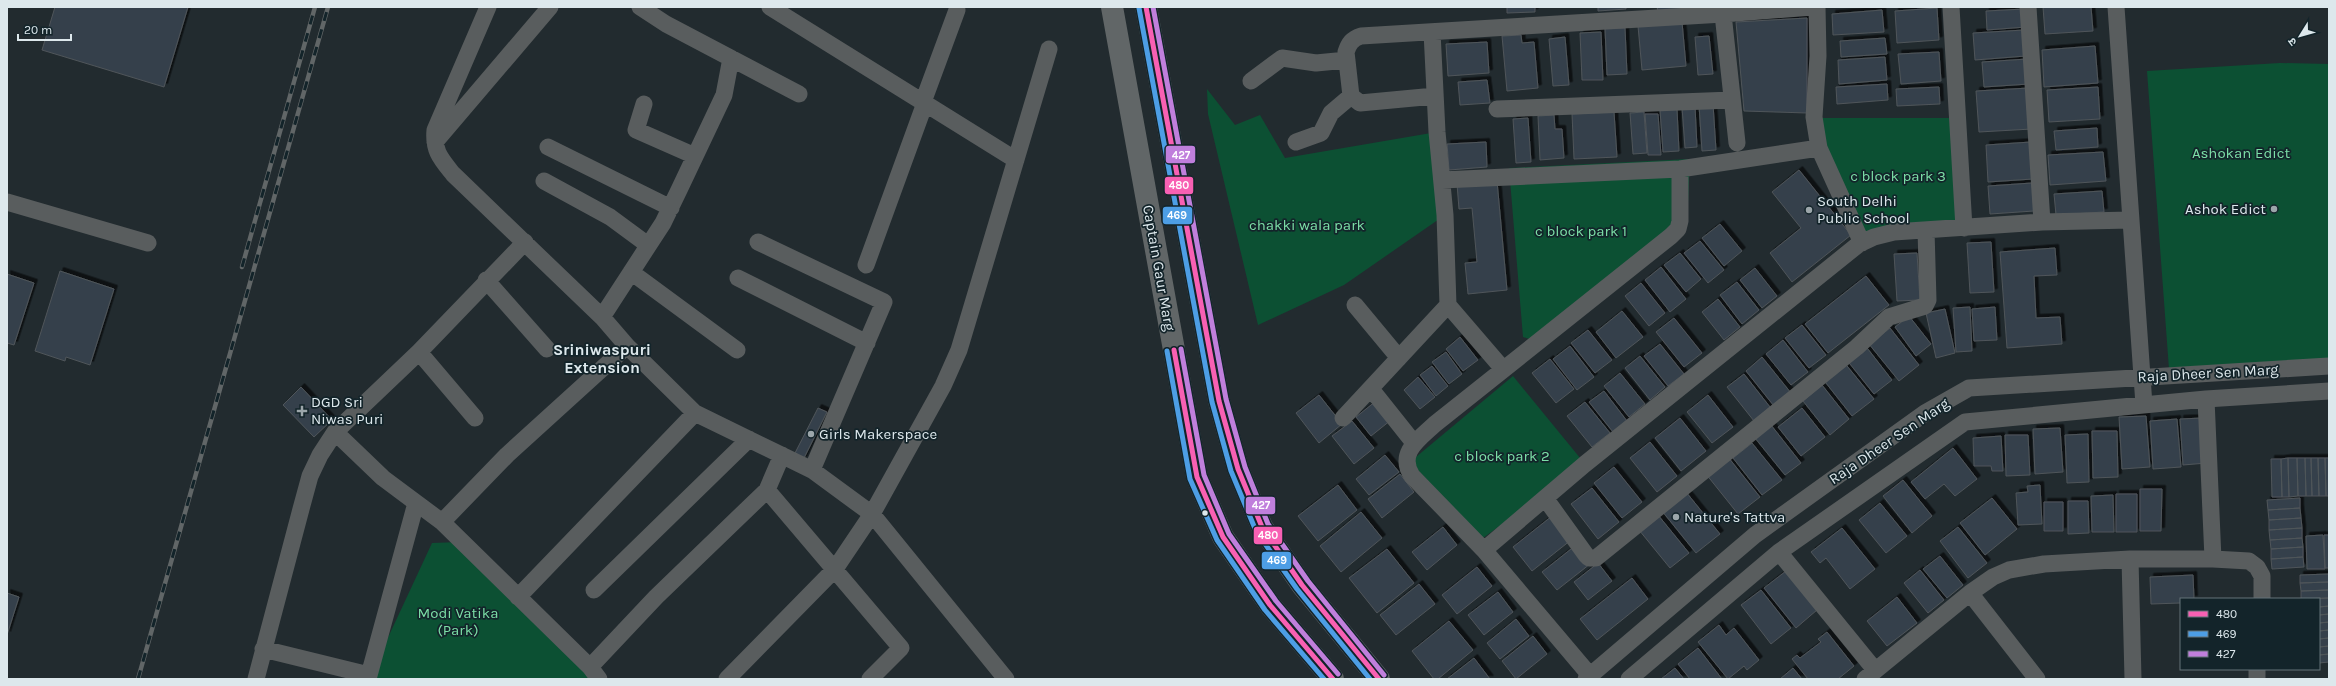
<svg xmlns="http://www.w3.org/2000/svg" width="2336" height="686" font-family="Karla,'Noto Sans Devanagari',sans-serif">
  <defs>
    <filter id="shadow"><feDropShadow dx="3.5" dy="-3.5" stdDeviation="0" flood-color="#0009"/></filter>
  </defs>
  <rect width="100%" height="100%" fill="#222b2f"/>
  <path fill="#0c5033" d="M2280,63L2329,64V359L2169,369L2147,71Z
    M1207,89L1235,125L1260,115L1285,158L1437,132L1445,215L1344,285L1258,325L1208,114Z
    M1817,118H1949L1964,228L1867,241L1819,148Z
    M1690,159L1687,226L1542,343L1523,337L1509,168Z
    M1513,376L1585,464L1483,538L1410,462Z
    M460,542L594,679H376L385,644L432,543Z"/>
  <path fill="#36414b" stroke="#4f555a" filter="url(#shadow)" d="M55,7H188L164,87L42,50Z
    M1507,7H1535V12L1507,13Z
    M1598,7H1626V9L1598,11Z
    M1657,7H1684V9L1658,11Z
    M2043,7H2091L2093,31L2045,34Z
    M1937,8L1939,40L1897,43L1895,11Z
    M2024,9L2026,27L1987,30L1986,11Z
    M1882,10L1884,32L1833,35L1832,14Z
    M1807,18V113L1744,111L1736,22Z
    M1682,22L1686,66L1642,70L1638,26Z
    M1605,28H1625L1627,74L1607,75Z
    M2024,30L2026,56L1975,60L1973,33Z
    M1601,32L1603,80H1582L1580,33Z
    M1521,35L1522,43L1534,42L1538,88L1507,91L1502,36Z
    M1709,36L1713,74L1698,75L1695,37Z
    M1565,37L1569,85L1553,86L1549,39Z
    M1885,38L1887,54L1841,57L1840,41Z
    M1487,42L1489,73L1448,76L1446,44Z
    M2095,46L2098,83L2044,87L2042,50Z
    M1939,52L1941,81L1901,84L1898,54Z
    M1885,57L1887,80L1839,84L1838,60Z
    M2027,59L2029,84L1984,87L1982,62Z
    M1487,80L1490,103L1460,105L1458,82Z
    M1887,84L1888,100L1837,104L1836,87Z
    M1939,87L1940,104L1897,106L1896,89Z
    M2098,87L2100,119L2049,122L2047,90Z
    M2029,88L2032,129L1979,132L1976,91Z
    M1713,104L1716,150L1702,151L1699,105Z
    M1695,106L1697,147L1685,148L1682,107Z
    M1677,109L1679,151L1663,152L1660,110Z
    M1614,112L1617,157L1574,159L1572,114Z
    M1644,112L1647,153L1633,154L1630,113Z
    M1645,114H1658L1661,155H1648Z
    M1554,115L1555,129H1562L1564,158L1540,160L1538,116Z
    M1528,118L1531,162L1516,163L1513,119Z
    M2097,128L2098,147L2056,150L2054,131Z
    M1486,142L1487,167L1449,170L1447,144Z
    M2031,142L2033,179L1988,182L1986,145Z
    M2103,152L2106,181L2050,185L2048,155Z
    M1799,170L1851,235L1792,282L1770,253L1801,228L1772,192Z
    M1497,181L1507,290L1468,294L1465,263L1477,262L1472,208L1459,209L1457,184Z
    M2032,183L2034,211L1990,214L1988,186Z
    M2102,191L2104,212L2056,215L2054,194Z
    M1720,224L1742,251L1724,266L1702,238Z
    M1700,241L1724,270L1708,283L1684,253Z
    M1991,242L1994,292L1970,293L1967,243Z
    M2055,248L2057,275L2034,276L2036,318L2060,317L2062,344L2007,348L2000,252Z
    M1680,253L1701,279L1686,292L1664,265Z
    M1917,253L1920,300L1897,301L1894,254Z
    M1661,267L1686,299L1670,312L1645,280Z
    M1755,268L1777,296L1762,308L1740,280Z
    M60,271L114,289L90,365L66,357L65,361L35,351Z
    M7,274L34,283L14,345L7,343Z
    M1866,276L1889,305L1828,353L1805,324Z
    M1737,282L1759,310L1742,324L1720,295Z
    M1641,283L1665,313L1649,326L1625,296Z
    M1718,299L1740,327L1724,340L1702,312Z
    M1970,307L1972,351L1956,352L1953,308Z
    M1995,307L1997,340L1974,341L1972,309Z
    M1945,309L1955,353L1936,358L1926,313Z
    M1622,311L1643,337L1616,358L1596,332Z
    M1909,316L1931,344L1916,356L1895,327Z
    M1674,318L1702,353L1684,367L1656,332Z
    M1802,325L1826,355L1809,368L1785,338Z
    M1890,328L1919,365L1899,381L1869,344Z
    M1588,330L1612,360L1595,373L1571,343Z
    M1460,337L1478,360L1463,371L1446,349Z
    M1783,340L1808,372L1791,385L1766,354Z
    M1660,344L1684,374L1668,386L1644,356Z
    M1864,344L1892,380L1874,394L1846,359Z
    M1570,346L1594,377L1577,390L1553,359Z
    M1446,352L1462,374L1449,384L1432,362Z
    M1640,356L1665,387L1650,400L1625,368Z
    M1762,357L1791,393L1774,406L1746,371Z
    M1550,359L1574,389L1556,403L1532,373Z
    M1843,361L1874,399L1852,416L1822,378Z
    M1432,366L1448,386L1436,396L1420,375Z
    M1620,373L1645,404L1629,417L1604,386Z
    M1744,374L1770,407L1754,421L1727,387Z
    M1418,377L1435,397L1420,409L1404,390Z
    M1822,385L1849,419L1830,435L1803,401Z
    M301,387L332,420L314,437L283,405Z
    M1604,391L1627,421L1613,432L1589,402Z
    M1319,395L1342,424L1319,443L1296,413Z
    M1708,395L1733,427L1712,443L1687,412Z
    M1376,401L1391,420L1371,436L1356,417Z
    M1585,402L1610,433L1592,447L1567,416Z
    M818,408L827,412L803,460L794,455Z
    M1802,408L1825,437L1801,456L1778,427Z
    M2146,416L2150,467L2122,469L2119,417Z
    M1680,418L1706,451L1681,471L1655,438Z
    M2203,418L2207,463L2183,465L2180,419Z
    M2177,419L2181,467L2153,469L2150,421Z
    M1352,421L1374,448L1354,464L1332,436Z
    M1771,425L1801,463L1785,475L1755,438Z
    M2060,428L2063,472L2035,474L2033,429Z
    M2092,431H2117L2118,477L2093,478Z
    M2088,434L2089,482L2067,483L2065,435Z
    M2005,435H2028L2030,475L2006,476Z
    M2001,436L2003,471H1992L1991,466H1974L1973,438Z
    M1650,442L1677,476L1657,492L1630,458Z
    M1752,443L1782,480L1762,495L1733,458Z
    M1953,448L1977,479L1955,496L1944,484L1925,499L1911,482Z
    M1385,455L1399,472L1369,495L1356,479Z
    M1728,457L1760,497L1738,514L1706,474Z
    M2288,458L2289,497H2282L2281,459Z
    M2288,458H2297L2298,496L2289,497Z
    M2297,458H2305L2306,496H2298Z
    M2305,458H2311L2312,496H2306Z
    M2311,458H2318L2319,496H2312Z
    M2318,458H2325L2326,496H2319Z
    M2325,458H2329V496H2326Z
    M2271,459H2281L2282,497H2272Z
    M1614,467L1642,502L1622,518L1594,483Z
    M1400,474L1414,492L1382,518L1368,499Z
    M1903,480L1932,516L1912,533L1883,496Z
    M1338,485L1357,510L1318,541L1298,516Z
    M2040,485L2042,524L2018,525L2016,493L2028,492L2027,486Z
    M1592,488L1619,522L1598,539L1571,504Z
    M2140,489H2162L2161,531H2140Z
    M1686,492L1720,534L1696,553L1662,511Z
    M2116,494H2137V532H2116Z
    M2113,495L2114,532H2092L2091,496Z
    M1992,498L2017,529L1985,555L1960,523Z
    M2300,498V508L2268,510L2267,500Z
    M2068,501H2088L2089,533L2068,534Z
    M2044,502H2063V531H2044Z
    M1880,503L1907,536L1886,553L1859,520Z
    M2300,508L2301,518L2269,520L2268,510Z
    M1361,512L1382,538L1341,572L1320,546Z
    M1658,515L1689,553L1670,568L1639,530Z
    M1552,516L1571,540L1532,571L1513,547Z
    M2301,518L2302,528L2269,530V520Z
    M1443,527L1457,545L1427,570L1412,552Z
    M1958,527L1987,563L1968,578L1940,541Z
    M1842,528L1875,569L1850,589L1826,558L1820,563L1811,552Z
    M2302,528V538L2270,540L2269,530Z
    M2323,535L2325,569H2307L2306,536Z
    M2324,535H2329V568H2325Z
    M2302,538L2303,547L2271,549L2270,540Z
    M1576,545L1590,564L1557,590L1542,572Z
    M2303,547V557L2271,559V549Z
    M1387,549L1414,583L1377,613L1349,578Z
    M1940,556L1963,585L1947,598L1923,569Z
    M2303,557L2304,567L2272,569L2271,559Z
    M1598,563L1612,581L1588,600L1574,582Z
    M1477,567L1492,586L1457,614L1442,595Z
    M1920,570L1944,600L1928,613L1904,583Z
    M1786,571L1817,610L1796,628L1764,588Z
    M2329,574V582L2300,583V575Z
    M2193,575L2194,599H2181V603L2151,604L2150,577Z
    M1632,578L1648,599L1597,640L1580,619Z
    M2329,582V590L2301,591L2300,583Z
    M1419,584L1435,604L1396,635L1380,615Z
    M1761,590L1791,628L1771,644L1741,605Z
    M2329,590V598L2301,599V591Z
    M1498,592L1513,612L1484,635L1468,615Z
    M7,593L19,597L7,635Z
    M1897,597L1917,623L1887,646L1867,621Z
    M2329,598V606L2319,607V599H2305Z
    M2329,606V614L2319,615V607Z
    M2329,614V622L2319,623V615Z
    M1516,619L1529,636L1500,659L1487,643Z
    M1449,621L1473,650L1438,679H1434L1412,651Z
    M2329,622V630L2319,631V623Z
    M1719,625L1726,635L1734,628L1759,660L1747,670L1744,666L1728,679L1698,642Z
    M2329,630V638L2319,639V631Z
    M1827,632L1854,666L1838,679H1808L1792,659L1797,655L1800,658L1821,642L1818,639Z
    M1533,636L1547,654L1516,679L1502,661Z
    M2329,638V646L2319,647V639Z
    M2329,646V654L2319,655V647Z
    M1698,648L1722,679H1690L1678,664Z
    M2329,654V662L2319,663V655Z
    M1474,658L1490,679H1447Z
    M1675,668L1684,679H1661Z
    M1793,668L1802,679H1780Z"/>
  <g fill="none" stroke-linecap="round" stroke-linejoin="round">
    <path stroke="#595d5e" stroke-width="17" d="M488,7L435,130C433,151 441,159 453,174L602,317L627,346L695,413L812,470L872,514L1006,679
      M640,7L666,24L799,94
      M770,7L1016,160
      M1817,7L1818,56L1814,117L1819,148L1862,243
      M1951,7L1964,228
      M2028,7L2042,222
      M2116,7L2144,405
      M1723,14L1737,143
      M1432,32L1437,132L1445,215L1448,305L1503,369
      M1251,81L1282,58L1316,63L1347,60
      M1435,96L1360,103L1351,96L1346,52C1349,43 1352,39 1361,36L1723,14L1813,7
      M923,102L957,10
      M644,104L636,130L695,156
      M1497,109L1732,100
      M435,142L550,7
      M1296,142L1321,133L1331,113L1351,96
      M548,147L671,208
      M1442,180L1680,169L1819,148
      M544,181L610,217L648,245
      M7,202L148,243
      M758,242L884,302L812,470
      M866,265L925,103
      M631,272L737,350
      M738,278L867,343
      M486,280L547,349
      M1355,305L1399,358
      M602,317L663,223L679,190L724,95L731,58
      M419,352L475,418
      M1371,389L1414,443
      M2206,399L2213,559
      M1343,418L1448,305
      M335,432L383,478L442,522L590,667L599,679
      M767,490L901,648L870,679
      M1545,498L1586,555L1589,558H1596L1857,347L1889,317L1925,306L1928,300L1926,230
      M442,522L507,455L627,346
      M1484,550L1585,464L1859,244L1874,237L1894,232L2042,222L2130,220
      M1779,552L1875,670
      M2130,559L2133,679
      M594,590L749,439
      M1970,593L2037,679
      M518,597L695,413
      M263,649L369,675
      M590,667L656,597L767,490L782,455
      M256,679L301,509L310,476L320,455L335,432L419,352L525,242
      M368,679L416,503
      M727,679L835,569L872,514L943,386L959,350L1049,49
      M1586,679L1755,535L1925,413L1969,388L2329,366
      M1593,679L1484,550L1412,476C1397,453 1419,439 1435,424L1671,236L1678,229L1680,221V169
      M1629,679L1779,552L1965,422L2206,399L2329,391
      M1865,679L1970,593L1993,577L2009,570L2044,564L2130,559H2213L2249,561L2257,567L2262,576V599
      M2257,679V669"/>
    <path stroke="#616667" stroke-width="22" d="M1112,7L1197,477L1223,537L1270,605L1333,679
      M1146,7L1219,401L1238,469L1262,527L1302,585L1379,679"/>
    <g stroke="#616667" stroke-width="4.5">
      <path id="rail" d="M242,267L315,7
        M138,679L328,7"/>
    </g>
    <use href="#rail" stroke="#13242a" stroke-width="3" stroke-dasharray="9" stroke-linecap="butt"/>
    <g stroke="#13242a" stroke-width="8">
      <path id="bus-1" d="M1146,7L1219,401L1238,469L1262,527L1302,585L1379,679
        M1174,350L1197,477L1223,537L1270,605L1333,679"/>
    </g>
    <g stroke="#13242a" stroke-width="8">
      <path id="bus-2" d="M1139,8L1212,402L1231,471L1256,531L1297,589L1370,679
        M1167,351L1190,479L1217,540L1265,610L1324,679"/>
    </g>
    <g stroke="#13242a" stroke-width="8">
      <path id="bus-3" d="M1153,7L1226,399L1245,467L1268,524L1308,581L1384,675
        M1181,349L1204,475L1229,534L1276,601L1338,674"/>
    </g>
    <use href="#bus-1" stroke="#f860b3" stroke-width="5"/>
    <use href="#bus-2" stroke="#4d9ee5" stroke-width="5"/>
    <use href="#bus-3" stroke="#c07fdc" stroke-width="5"/>
  </g>
  <g fill="#9ca6aa" stroke="#13242a" stroke-width="1.5">
    <circle cx="2274" cy="209" r="4"/>
    <circle cx="1809" cy="210" r="4"/>
    <path d="M300 405h4v4h4v4h-4v4h-4v-4h-4v-4h4z"/>
    <circle cx="811" cy="434" r="4"/>
    <circle cx="1676" cy="517" r="4"/>
  </g>
  <circle fill="#dde8ec" stroke="#13242a" stroke-width="1.5" cx="1205" cy="513" r="3.5"/>
  <g text-anchor="middle" dominant-baseline="central" stroke-width="3.5" stroke-linejoin="round" paint-order="stroke">
    <g font-size="15" fill="#7cdfa7" stroke="#13242a">
      <text x="2241" y="153">Ashokan Edict</text>
      <text x="1898" y="176">c block park 3</text>
      <text x="1307" y="225">chakki wala park</text>
      <text x="1581" y="231">c block park 1</text>
      <text x="1502" y="456">c block park 2</text>
      <text x="458" y="613">Modi Vatika<tspan x="458" dy="17">(Park)</tspan></text>
    </g>
    <g font-size="15" fill="#dde8ec" stroke="#13242a" text-anchor="start">
      <text x="1817" y="201">South Delhi<tspan x="1817" dy="17">Public School</tspan></text>
      <text x="2266" y="209" text-anchor="end">Ashok Edict</text>
      <text x="311" y="402">DGD Sri<tspan x="311" dy="17">Niwas Puri</tspan></text>
      <text x="819" y="434">Girls Makerspace</text>
      <text x="1684" y="517">Nature's Tattva</text>
    </g>
    <g font-size="15" fill="#dde8ec" stroke="#13242a">
      <text transform="translate(1159 268) rotate(80)">Captain Gaur Marg</text>
      <text transform="translate(2208 373) rotate(-3)">Raja Dheer Sen Marg</text>
      <text transform="translate(1889 441) rotate(-34)">Raja Dheer Sen Marg</text>
    </g>
    <g font-size="16" font-weight="bold" fill="#dde8ec" stroke="#13242a">
      <text x="602" y="349">Sriniwaspuri<tspan x="602" dy="18">Extension</tspan></text>
    </g>
  </g>
  <g stroke="#13242a" stroke-width="1.5">
    <rect x="1165" y="145" width="31" height="19" rx="4" fill="#c07fdc"/>
    <rect x="1164" y="176" width="30" height="19" rx="4" fill="#f860b3"/>
    <rect x="1162" y="206" width="31" height="19" rx="4" fill="#4d9ee5"/>
    <rect x="1245" y="496" width="31" height="19" rx="4" fill="#c07fdc"/>
    <rect x="1253" y="526" width="30" height="19" rx="4" fill="#f860b3"/>
    <rect x="1261" y="551" width="31" height="19" rx="4" fill="#4d9ee5"/>
  </g>
  <g font-size="11" text-anchor="middle" font-weight="bold" fill="#fff">
    <text x="1181" y="159">427</text>
    <text x="1179" y="189">480</text>
    <text x="1177" y="219">469</text>
    <text x="1261" y="509">427</text>
    <text x="1268" y="539">480</text>
    <text x="1277" y="564">469</text>
  </g>
  <rect width="2336" height="686" fill="none" stroke="#dde8ec" stroke-width="16"/>
  <rect x="2180" y="598" width="140" height="72" fill="#13242a" stroke="#647278"/>
  <rect x="2188" y="611" width="20" height="6" fill="#f860b3" stroke="#647278"/>
  <text x="2216" y="618" font-size="12" fill="#dde8ec">480</text>
  <rect x="2188" y="631" width="20" height="6" fill="#4d9ee5" stroke="#647278"/>
  <text x="2216" y="638" font-size="12" fill="#dde8ec">469</text>
  <rect x="2188" y="651" width="20" height="6" fill="#c07fdc" stroke="#647278"/>
  <text x="2216" y="658" font-size="12" fill="#dde8ec">427</text>
  <g transform="translate(2300 36) rotate(233)" stroke="#13242a" stroke-width="3" paint-order="stroke">
  <path d="M0-3L7 15L0 10L-7 15Z" fill="#dde8ec"/>
  <text y="-6" font-size="11" font-weight="bold" text-anchor="middle" fill="#dde8ec">उ</text>
  </g>
  <path d="M18 34v6h53v-6" fill="none" stroke="#dde8ec" stroke-width="2"/>
  <text x="24" y="34" font-size="12" fill="#dde8ec" stroke="#13242a" stroke-width="3" paint-order="stroke">20 m</text>
</svg>
